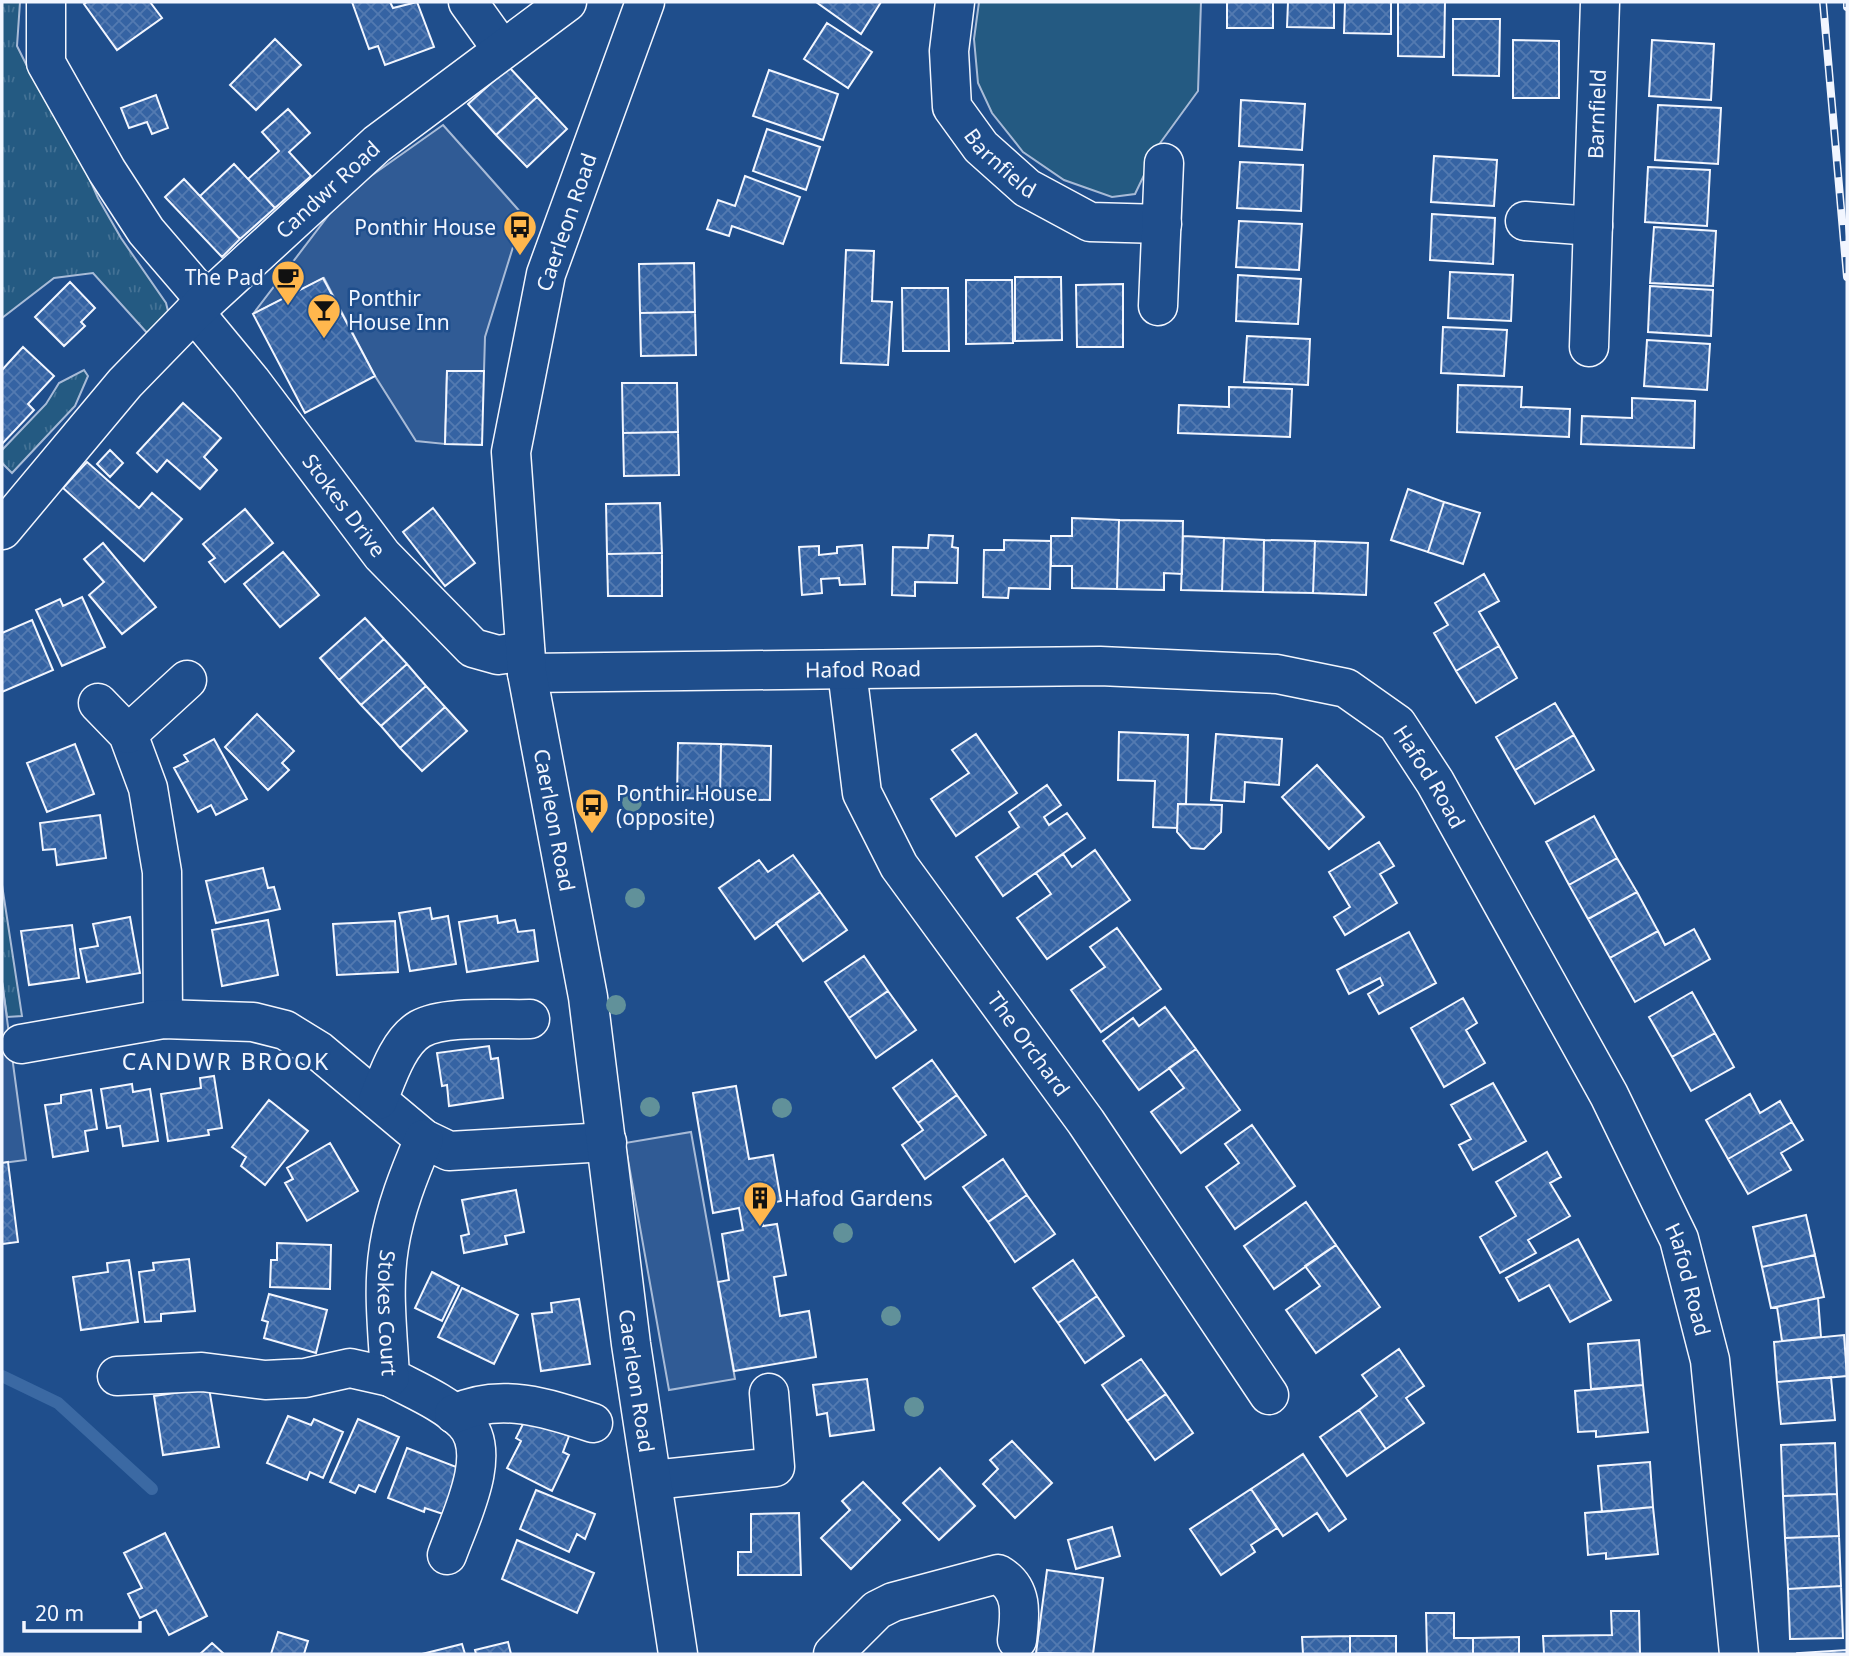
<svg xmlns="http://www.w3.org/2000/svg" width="1849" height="1656" font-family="'Noto Sans',sans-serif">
  <defs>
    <pattern id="grass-tufts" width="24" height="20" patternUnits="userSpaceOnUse" patternTransform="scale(1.75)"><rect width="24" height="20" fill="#245a82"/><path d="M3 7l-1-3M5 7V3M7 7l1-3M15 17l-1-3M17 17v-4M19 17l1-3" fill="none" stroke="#447295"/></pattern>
    <pattern id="building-cross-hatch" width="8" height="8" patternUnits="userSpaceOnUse" patternTransform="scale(1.75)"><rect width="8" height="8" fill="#3563a3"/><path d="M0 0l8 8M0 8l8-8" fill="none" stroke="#537ab1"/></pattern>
  </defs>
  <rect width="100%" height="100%" fill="#1f4e8c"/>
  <path fill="url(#grass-tufts)" stroke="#a8bbd7" stroke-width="2" d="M2,2H20L17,46L34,80L75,146L98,198L121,238L166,303L169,315L148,334L93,273L54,278L2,318Z
    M84,370L88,376L75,406L12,473L2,463V450L46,404L59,383Z
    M2,885L22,1016L7,1017L2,982Z"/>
  <path fill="#245a82" stroke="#a8bbd7" stroke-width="2" d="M979,2H1201L1198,91L1158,146L1135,194L1112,197L1064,180L1023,152L992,113L978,83L974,39Z"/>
  <path fill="#305b95" stroke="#a8bbd7" stroke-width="2" d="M443,125L523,215L485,337L484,371H447L445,444L416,441L375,376L324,278L253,314L344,195Z
    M2,982L26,1160L2,1163Z
    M691,1132L735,1379L669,1390L625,1143Z"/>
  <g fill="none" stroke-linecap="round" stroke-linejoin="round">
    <path stroke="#3b69a3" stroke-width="12" d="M2,1376L58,1403L152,1489"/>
  </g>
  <path fill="url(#building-cross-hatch)" stroke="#f2f6ff" stroke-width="2" d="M87,2H150L162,18L117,50L84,4Z
    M352,2H390L393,8L417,2L434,47L385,65L378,46L369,49Z
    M816,2H881L861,34Z
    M1227,2H1273V28H1227Z
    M1288,2H1334V28L1287,27Z
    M1345,2H1391V34L1344,33Z
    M1398,2H1445L1444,57L1398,56Z
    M1453,19H1500L1499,76L1453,75Z
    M827,23L872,52L848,88L804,59Z
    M275,39L301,65L256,110L230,85Z
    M1513,40L1559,41V98H1513Z
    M1652,40L1714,44L1711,100L1649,96Z
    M509,67L537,97L496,135L468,104Z
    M769,70L838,94L823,140L753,116Z
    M156,95L168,128L152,134L147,122L129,128L121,108Z
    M537,97L567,129L527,167L496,135Z
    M1241,100L1305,104L1302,150L1239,146Z
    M1658,105L1721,108L1718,164L1655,160Z
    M288,109L310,133L289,152L311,176L275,208L248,179L279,151L262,132Z
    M767,129L820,147L806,190L753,171Z
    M1434,156L1497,160L1494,206L1431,202Z
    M1240,162L1303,165L1301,211L1237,208Z
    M234,164L275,208L240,239L200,196Z
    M1648,167L1710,170L1707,226L1645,222Z
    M745,176L800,197L783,244L732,226L729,236L707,229L718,200L735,206Z
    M184,179L240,239L222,257L165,197Z
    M1432,214L1495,218L1493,264L1430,260Z
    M1239,221L1302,224L1299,270L1236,267Z
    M1654,227L1716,231L1713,286L1650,283Z
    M846,250L874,251L872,301L892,302L888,365L841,363Z
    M694,263L695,312L640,313L639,264Z
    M1450,272L1513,275L1511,321L1448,318Z
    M1238,275L1301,279L1298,324L1236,321Z
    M1015,277H1061L1062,340L1015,341Z
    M323,278L375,376L305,413L253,314Z
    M966,280H1012L1013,343L966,344Z
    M70,282L95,308L81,322L85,326L64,346L35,317Z
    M1123,284V347H1077L1076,285Z
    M1650,286L1713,290L1711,336L1648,332Z
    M902,288H948L949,351H903Z
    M695,312L696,355L641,356L640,313Z
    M1443,327L1507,330L1504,376L1441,373Z
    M1247,336L1310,339L1308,385L1244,382Z
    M1647,340L1710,344L1707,390L1644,386Z
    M23,347L54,376L28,404L34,410L2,444V370Z
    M447,371H484L482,445L445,444Z
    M622,383H677L678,432L623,433Z
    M1458,385L1522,387L1521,407L1570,409L1569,437L1457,432Z
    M1229,387L1292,389L1290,437L1178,433L1179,405L1229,407Z
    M1632,398L1695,401L1694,448L1581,444L1582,416L1632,418Z
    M183,403L221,438L204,457L217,470L200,489L167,460L157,472L137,453Z
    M678,432L679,475L624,476L623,433Z
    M110,450L123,463L110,477L97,464Z
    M87,462L139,508L152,493L182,519L144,561L63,488Z
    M1408,489L1444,502L1428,552L1391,540Z
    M1444,502L1480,513L1463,564L1428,552Z
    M660,503L662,553L607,554L606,504Z
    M433,508L475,563L445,586L403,532Z
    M245,509L273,543L225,582L209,562L215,558L203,544Z
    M1072,518L1119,520L1117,589L1072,588V566H1051V536H1072Z
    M1119,520L1183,521L1182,574L1164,573V590L1117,589Z
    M929,535L953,536L952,547L958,548L957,583L915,582V596L892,595L893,547L928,548Z
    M1183,536L1224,538L1222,591L1181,590Z
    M1224,538L1264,540L1263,592L1222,591Z
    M1004,540L1051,541L1050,589L1009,588L1008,598L983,597L984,550H1004Z
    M1264,540L1315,541L1313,593L1263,592Z
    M1315,541L1368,543L1366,595L1313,593Z
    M103,543L156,607L122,634L89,595L104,582L84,559Z
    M862,545L865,584L840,585L839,578L821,579L822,593L802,595L799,547L819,546V555L837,553V547Z
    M283,552L319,595L280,627L244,584Z
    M662,553V596H608L607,554Z
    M1484,574L1499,601L1479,612L1499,646L1456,671L1434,633L1448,625L1435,603Z
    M82,597L105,647L62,666L36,610L60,599L63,606Z
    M365,618L384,639L339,680L320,658Z
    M32,620L53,670L2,692V633Z
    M384,639L407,664L361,705L339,680Z
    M1499,646L1517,678L1476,703L1456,671Z
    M407,664L426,686L381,726L361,705Z
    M426,686L445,707L400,748L381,726Z
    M1555,703L1574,735L1515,770L1496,737Z
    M445,707L467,731L422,771L400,748Z
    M257,714L294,751L282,763L289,770L268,790L225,747Z
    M1119,732L1188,735L1186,804H1178L1177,828L1153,827L1155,781L1118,780Z
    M976,734L1017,793L956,836L931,799L969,773L952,750Z
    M1216,734L1282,739L1279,785L1245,782L1244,802L1211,800Z
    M1574,735L1594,770L1535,804L1515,770Z
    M214,739L247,799L216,815L211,805L198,812L174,768L188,761L184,755Z
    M678,743L721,744L720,799L677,798Z
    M75,744L94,794L47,812L27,763Z
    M721,744L771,746L770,800L720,799Z
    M1317,765L1364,817L1329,849L1282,797Z
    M1047,785L1061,805L1044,817L1049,825L1067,813L1085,838L1003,896L976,857L1019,827L1009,812Z
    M1178,804L1222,805L1221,832L1204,849L1191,848L1177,832Z
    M100,815L106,858L57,865L55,849L43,850L40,823Z
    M1594,816L1617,858L1569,885L1546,842Z
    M1379,842L1394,866L1380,874L1397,903L1345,935L1334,917L1350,907L1329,872Z
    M1095,850L1130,900L1047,959L1017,918L1051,894L1036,873L1063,854L1072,867Z
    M793,855L820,892L755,939L719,888L759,860L768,872Z
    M1617,858L1637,892L1588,919L1569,885Z
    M263,868L268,888L274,887L280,909L216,923L206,881Z
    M820,892L847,930L803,961L776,923Z
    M1637,892L1658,931L1610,958L1588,919Z
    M430,908L432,919L448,916L456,964L410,971L399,913Z
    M497,916L498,923L515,920L518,932L534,930L538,961L467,972L459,922Z
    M130,917L140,973L87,982L80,949L98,946L93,924Z
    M268,920L278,975L222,986L212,930Z
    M395,921L398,972L337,975L333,924Z
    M72,925L79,978L29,985L21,931Z
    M1117,928L1161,989L1101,1032L1071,990L1105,967L1090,947Z
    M1694,929L1710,959L1635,1002L1610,958L1658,931L1665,945Z
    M1409,932L1436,983L1379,1014L1368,994L1383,985L1380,978L1349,994L1337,970Z
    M864,956L888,991L849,1018L825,982Z
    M888,991L916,1030L876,1058L849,1018Z
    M1692,992L1715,1033L1672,1057L1649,1017Z
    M1463,998L1477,1023L1466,1030L1485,1063L1444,1087L1411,1028Z
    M1165,1007L1196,1049L1139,1090L1103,1041L1133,1018L1139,1026Z
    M1715,1033L1734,1067L1691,1091L1672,1057Z
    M489,1046L491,1059L498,1058L503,1098L449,1106L447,1085L442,1086L437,1053Z
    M1196,1049L1240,1110L1181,1153L1151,1112L1184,1088L1169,1068Z
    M932,1060L957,1095L918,1123L893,1088Z
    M214,1076L222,1128L208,1130L209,1135L168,1141L161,1094L201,1088L200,1078Z
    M1493,1083L1526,1141L1473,1170L1459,1145L1471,1139L1451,1105Z
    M132,1084L133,1092L150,1089L158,1141L123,1146L120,1126L107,1128L101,1089Z
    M736,1086L749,1159L773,1155L781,1201L759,1205L763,1226L777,1224L786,1275L774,1277L780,1316L809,1311L816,1357L734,1371L718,1282L729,1280L722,1234L743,1230L739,1208L713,1213L693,1093Z
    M91,1090L97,1129L85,1131L88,1151L53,1157L45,1105L61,1103V1095Z
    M1750,1094L1760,1113L1780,1101L1792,1122L1728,1159L1706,1120Z
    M957,1095L986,1135L925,1179L902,1145L923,1130L918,1123Z
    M269,1100L308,1131L265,1185L241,1166L246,1157L232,1147Z
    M1792,1122L1803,1140L1781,1153L1791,1170L1748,1194L1728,1159Z
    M1252,1125L1295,1186L1235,1229L1206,1187L1239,1163L1225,1144Z
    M330,1143L358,1191L307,1221L285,1183L293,1179L287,1168Z
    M1547,1152L1561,1177L1550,1183L1570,1216L1528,1240L1536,1253L1500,1273L1480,1237L1516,1216L1496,1182Z
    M1003,1159L1027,1195L988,1222L963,1187Z
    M8,1162L18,1242L2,1244V1163Z
    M516,1190L524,1232L505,1236L507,1244L464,1253L461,1236L469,1234L462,1200Z
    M1027,1195L1055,1234L1015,1262L988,1222Z
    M1306,1202L1336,1245L1274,1289L1244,1246Z
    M1806,1215L1815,1255L1762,1267L1753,1227Z
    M1578,1239L1611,1300L1570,1322L1549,1285L1519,1301L1506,1278Z
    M277,1243L331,1245L330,1289L270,1287L271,1260H277Z
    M1336,1245L1380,1307L1316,1353L1286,1310L1320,1286L1305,1266Z
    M1815,1255L1824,1297L1771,1308L1762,1267Z
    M189,1259L195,1311L161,1314V1321L145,1322L139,1272L154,1270L153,1263Z
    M129,1260L138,1322L81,1330L73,1277L108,1272L107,1263Z
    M1073,1260L1097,1296L1058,1323L1033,1288Z
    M432,1272L459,1286L442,1321L415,1308Z
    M462,1288L518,1315L494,1364L438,1337Z
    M269,1294L327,1310L316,1353L264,1338L268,1322L262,1320Z
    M1097,1296L1124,1336L1085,1363L1058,1323Z
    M1818,1298L1821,1337L1782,1341L1777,1307Z
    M579,1299L590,1364L541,1371L532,1314L552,1312L551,1303Z
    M1844,1335L1847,1376L1777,1382L1774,1342Z
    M1639,1340L1643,1385L1591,1389L1588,1344Z
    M1399,1349L1424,1386L1406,1398L1424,1423L1386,1449L1359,1410L1377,1396L1362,1375Z
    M1141,1359L1166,1394L1127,1421L1102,1385Z
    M1831,1377L1835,1420L1781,1424L1777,1382Z
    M867,1379L874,1430L830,1436L827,1413L817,1415L813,1385Z
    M1643,1385L1648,1432L1596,1437V1431L1578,1432L1575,1391Z
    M209,1388L219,1447L163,1455L154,1396Z
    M1166,1394L1193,1433L1155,1460L1127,1421Z
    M1359,1410L1386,1449L1347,1476L1320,1437Z
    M288,1416L311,1425L314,1419L343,1432L323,1478L310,1472L307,1480L267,1463Z
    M526,1418L569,1436L563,1452L569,1455L552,1491L507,1468L521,1441L516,1438Z
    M358,1419L399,1437L375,1492L359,1485L355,1493L330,1482Z
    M1012,1441L1052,1483L1015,1518L983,1484L998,1469L990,1460Z
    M1835,1443L1837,1494L1783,1496L1781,1445Z
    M407,1448L459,1468L443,1514L425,1508L424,1512L388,1498Z
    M1303,1454L1346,1519L1329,1531L1317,1513L1283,1536L1251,1489Z
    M1650,1462L1653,1507L1602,1512L1598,1466Z
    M940,1468L975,1506L939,1540L903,1503Z
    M863,1482L900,1520L851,1569L821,1538L850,1510L842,1501Z
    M1251,1489L1277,1528L1251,1545L1255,1552L1221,1575L1190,1529Z
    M536,1490L595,1514L585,1539L577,1534L569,1552L520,1529Z
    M1837,1494L1839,1536L1785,1538L1783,1496Z
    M1653,1507L1658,1554L1606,1559V1553L1588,1555L1585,1513Z
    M799,1513L801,1575H738V1552H751V1514Z
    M1112,1527L1120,1556L1076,1569L1068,1540Z
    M165,1533L207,1616L169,1635L156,1610L140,1618L128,1594L142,1588L124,1553Z
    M1839,1536L1841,1586L1788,1589L1785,1538Z
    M517,1540L594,1573L577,1613L502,1579Z
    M1047,1570L1103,1578L1093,1654L1036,1653Z
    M1841,1586L1843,1638L1790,1639L1788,1589Z
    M1611,1611H1639L1640,1654H1544L1543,1636L1612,1635Z
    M1426,1613H1454V1638H1473V1654H1427Z
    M278,1632L308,1641L304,1654H271Z
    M1350,1636H1396V1654H1350Z
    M1350,1636V1654H1303L1302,1637Z
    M1519,1637V1654H1473V1638Z
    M508,1642L511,1654H476L475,1650Z
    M212,1643L224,1654H200Z
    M462,1644L465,1654H422Z
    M1847,1650V1654H1799L1798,1653Z"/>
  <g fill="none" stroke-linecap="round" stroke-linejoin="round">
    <g stroke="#f2f6ff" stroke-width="41">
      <g id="minor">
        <path d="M46,2V63L107,171L146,231L206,301"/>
        <path d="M468,2L501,48"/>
        <path id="s1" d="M955,2L949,51L952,107L981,147L1027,188L1090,222L1162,224"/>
        <path d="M1525,221L1593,226"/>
        <path d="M1158,306L1164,163"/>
        <path id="s2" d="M194,312L251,381L382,555L473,648L498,655L525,651"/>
        <path id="s3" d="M1589,347L1600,2"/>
        <path id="s4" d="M2,530L125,383L194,312L377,144L567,2"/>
        <path id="s5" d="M847,671L862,793L899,866L1086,1122L1269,1395"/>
        <path id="s6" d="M527,673L1100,666L1277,674L1346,688L1397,724L1435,782L1609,1095L1679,1239L1710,1360L1739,1654"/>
        <path d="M98,703L128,734L148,788L162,872L163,1019"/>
        <path d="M128,734L187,680"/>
        <path d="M21,1044L163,1019L253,1022L285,1030L319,1051L424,1139L449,1151L607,1142"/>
        <path d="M378,1100C387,1078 398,1042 420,1029C445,1015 500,1020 530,1019"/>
        <path id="s7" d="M424,1139C409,1174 395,1209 389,1247C382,1289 388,1334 390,1377C414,1390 444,1402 464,1422C495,1452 459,1521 447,1555"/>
        <path d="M117,1376L202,1372L265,1380L305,1378L350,1368L390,1377"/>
        <path d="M454,1414C500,1392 548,1408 593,1423"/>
        <path d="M653,1480L775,1467L769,1393"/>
        <path d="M833,1654L877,1610L893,1602L998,1574C1024,1589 1020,1615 1017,1640"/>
      </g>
    </g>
    <g stroke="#f2f6ff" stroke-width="41">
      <g id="major">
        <path id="s8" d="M645,2L546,274L511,452L527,673L588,997L631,1344L678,1654"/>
      </g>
    </g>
    <use href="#minor" stroke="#1f4e8c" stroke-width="38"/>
    <use href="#major" stroke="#1f4e8c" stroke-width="38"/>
    <g stroke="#f2f6ff" stroke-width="8">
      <path id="rail" d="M1823,2L1847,277
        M1847,2V7"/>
    </g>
    <use href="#rail" stroke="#1f4e8c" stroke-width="5" stroke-dasharray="16" stroke-linecap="butt"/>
  </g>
  <g fill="#61919a">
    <circle cx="632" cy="802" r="10"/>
    <circle cx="635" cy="898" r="10"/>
    <circle cx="616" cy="1005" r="10"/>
    <circle cx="650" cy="1107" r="10"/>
    <circle cx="782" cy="1108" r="10"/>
    <circle cx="843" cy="1233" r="10"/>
    <circle cx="891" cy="1316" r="10"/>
    <circle cx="914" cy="1407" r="10"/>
  </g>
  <defs>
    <g id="bus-pin" transform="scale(1.75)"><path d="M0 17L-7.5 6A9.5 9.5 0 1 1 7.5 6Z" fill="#ffb74d" stroke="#1f4e8c"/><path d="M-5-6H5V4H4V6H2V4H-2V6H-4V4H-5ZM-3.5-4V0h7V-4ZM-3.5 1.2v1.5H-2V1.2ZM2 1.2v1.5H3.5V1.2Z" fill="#111"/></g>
    <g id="cafe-pin" transform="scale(1.75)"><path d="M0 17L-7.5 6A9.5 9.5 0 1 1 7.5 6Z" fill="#ffb74d" stroke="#1f4e8c"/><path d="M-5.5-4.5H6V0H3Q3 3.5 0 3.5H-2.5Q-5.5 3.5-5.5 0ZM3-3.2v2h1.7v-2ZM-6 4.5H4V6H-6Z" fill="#111"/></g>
    <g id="bar-pin" transform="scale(1.75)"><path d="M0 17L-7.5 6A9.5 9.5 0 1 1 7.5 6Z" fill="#ffb74d" stroke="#1f4e8c"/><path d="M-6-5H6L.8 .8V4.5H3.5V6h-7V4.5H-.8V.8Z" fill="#111"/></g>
    <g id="building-pin" transform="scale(1.75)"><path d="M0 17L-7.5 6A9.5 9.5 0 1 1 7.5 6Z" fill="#ffb74d" stroke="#1f4e8c"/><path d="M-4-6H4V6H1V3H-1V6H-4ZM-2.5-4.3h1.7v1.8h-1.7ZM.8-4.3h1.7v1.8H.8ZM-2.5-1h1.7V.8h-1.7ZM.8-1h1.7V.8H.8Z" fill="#111"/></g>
  </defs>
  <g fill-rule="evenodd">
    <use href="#bus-pin" x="520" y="227"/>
    <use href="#cafe-pin" x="288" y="277"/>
    <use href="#bar-pin" x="324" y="310"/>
    <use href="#bus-pin" x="592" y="805"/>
    <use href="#building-pin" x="760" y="1198"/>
  </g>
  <g text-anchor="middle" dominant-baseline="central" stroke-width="5" stroke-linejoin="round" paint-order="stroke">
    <g font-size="21" fill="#f2f6ff" stroke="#1f4e8c">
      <text stroke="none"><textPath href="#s3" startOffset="233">Barnfield</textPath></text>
      <text stroke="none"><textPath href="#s1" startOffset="180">Barnfield</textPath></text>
      <text stroke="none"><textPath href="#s4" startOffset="472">Candwr Road</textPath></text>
      <text transform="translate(566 222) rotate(-71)">Caerleon Road</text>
      <text stroke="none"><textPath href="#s2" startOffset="245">Stokes Drive</textPath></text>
      <text stroke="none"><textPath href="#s6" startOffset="336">Hafod Road</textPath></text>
      <text stroke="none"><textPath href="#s6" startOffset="945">Hafod Road</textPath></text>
      <text stroke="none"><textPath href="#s8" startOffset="842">Caerleon Road</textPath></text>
      <text stroke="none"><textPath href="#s5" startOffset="425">The Orchard</textPath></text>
      <text stroke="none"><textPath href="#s6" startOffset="1512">Hafod Road</textPath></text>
      <text stroke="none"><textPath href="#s7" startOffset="180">Stokes Court</textPath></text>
      <text stroke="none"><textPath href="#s8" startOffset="1409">Caerleon Road</textPath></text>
    </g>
    <g font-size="21" fill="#f2f6ff" stroke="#1f4e8c" text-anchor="start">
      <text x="496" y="227" text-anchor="end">Ponthir House</text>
      <text x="264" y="277" text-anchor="end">The Pad</text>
      <text x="348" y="298">Ponthir<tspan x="348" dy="24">House Inn</tspan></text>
      <text x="616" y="793">Ponthir House<tspan x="616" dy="24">(opposite)</tspan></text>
      <text x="784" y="1198">Hafod Gardens</text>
    </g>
    <g font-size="23" letter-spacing="2" fill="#f2f6ff" stroke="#1f4e8c">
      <text x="226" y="1061">CANDWR BROOK</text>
    </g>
  </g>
  <rect width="1849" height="1656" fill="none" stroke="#f2f6ff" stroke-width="7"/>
  <path d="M24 1621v10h116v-10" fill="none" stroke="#f2f6ff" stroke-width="3.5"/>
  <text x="35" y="1621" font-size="21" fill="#f2f6ff" stroke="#1f4e8c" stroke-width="5" paint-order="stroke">20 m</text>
</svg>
